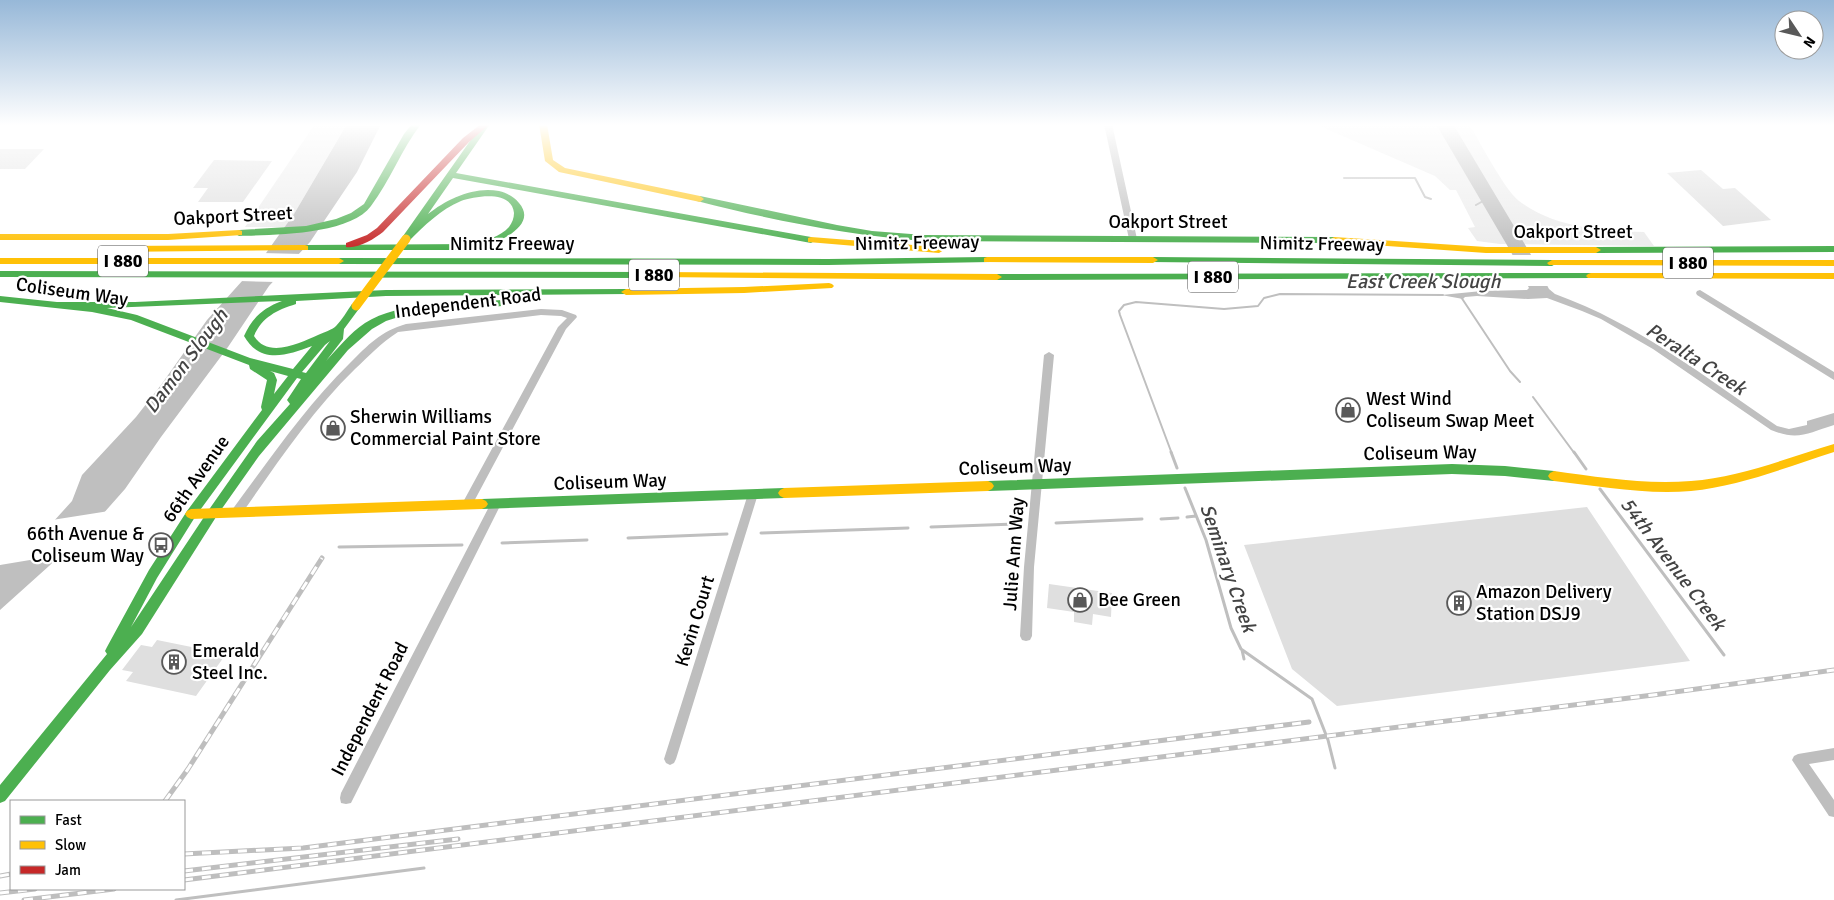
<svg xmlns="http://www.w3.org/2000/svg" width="1834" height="900" font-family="Signika,sans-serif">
  <rect width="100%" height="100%" fill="#fff"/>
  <path fill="#ececec" d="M315,124H372L342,132L294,214L285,227H245Z
    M1315,124H1469C1480,142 1504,189 1519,201C1555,228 1601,231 1644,232L1654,246L1500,244L1477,241L1468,228L1475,227L1456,190H1450L1435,176Z"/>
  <path fill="#bfbfbf" d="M347,124H381L357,172L310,242L269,286L228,347L161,437L125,489L102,515L49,566L0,610V565L53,522L72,501L82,475L136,417L161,385L207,320L261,260L294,214Z
    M1436,124H1453L1530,253L1549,289L1555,294C1638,324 1705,377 1777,426L1789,429L1807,425V421L1834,413V425C1808,433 1798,441 1771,430L1653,349L1601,319L1582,311L1547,298L1528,299L1477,296L1465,297L1463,299L1441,295L1482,291L1527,290L1529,288L1511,252Z"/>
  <path fill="#fff" d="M262,253L302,254L276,282L240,281Z
    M1510,255H1534L1551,286H1525Z
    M109,511L66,554L0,565V562L52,520Z"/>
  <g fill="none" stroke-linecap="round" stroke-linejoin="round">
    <path stroke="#bfbfbf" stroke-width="2" d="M1344,178H1415L1425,197L1431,199
      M1476,205L1483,201
      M1461,297L1510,371L1520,382
      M1533,397L1575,454
      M1172,454L1120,315L1119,311L1124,305L1136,302L1224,309L1258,306L1264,298L1280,294L1443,295"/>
    <path stroke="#bfbfbf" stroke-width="3" d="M1171,452L1177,468
      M1574,452L1586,469
      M1185,488L1206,540L1231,628L1241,649L1312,699L1328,740L1335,768
      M1600,489L1724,655
      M1187,517L1196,516
      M1161,519L1178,518
      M1056,523L1142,519
      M931,527L1015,524
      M761,533L908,528
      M628,538L727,534
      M502,543L587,540
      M339,547L462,545
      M1242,650L1244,659
      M176,900L424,868"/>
  </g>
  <path fill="#dfdfdf" d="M0,149H44L25,169H0Z
    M214,160L272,161L243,202H198L208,188H193Z
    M1701,170L1723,189L1735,188L1771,220L1723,226L1667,173Z
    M1587,507L1690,661L1337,706L1292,669L1244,545Z
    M1049,584L1112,593L1111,617L1093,614L1092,625L1074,622V612L1047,608Z
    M157,640L226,654L196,696L126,681L133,672L122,670L141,645L152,647Z"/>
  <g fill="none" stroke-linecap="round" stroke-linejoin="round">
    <path fill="#bebebe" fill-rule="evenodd" d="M1104,124H1112L1137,239L1133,242L1129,239Z
      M1700,290L1834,372V380L1697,295L1696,293L1697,291Z
      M541,309L562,310L576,315L577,317L566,329L471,507H463L462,504L558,327L567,318L561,316L541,315L398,332C381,343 369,356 355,369C310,413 276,465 240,516L236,517L232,516L231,513L232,510C270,459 305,407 350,363C368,345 381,331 406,324Z
      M1049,352L1054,355L1034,567L1032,636L1030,640L1026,641L1022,640L1020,636L1024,567L1044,355Z
      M753,490L757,491L758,494L676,759L674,763L670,765L666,763L664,759L748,494L749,491Z
      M496,500L500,501L501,504L351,803L346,804L341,803L340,798L341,793L492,501Z
      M1834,748V760L1809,764L1834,800V817L1829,816L1792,760L1794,756L1798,754Z"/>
    <path fill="#4caf50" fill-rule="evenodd" d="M412,124H421C401,150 390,181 371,206C350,235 272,235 239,236L234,233L239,230L306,226L336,219L351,213L364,204L404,134Z
      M482,124H490L456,173L811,237L816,240L811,243L453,178L428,214C447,199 474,186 499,191C507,193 514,197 519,203C540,227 492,245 475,250H302V246L305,245L474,244C486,240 500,237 509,227C512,223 514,218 514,213C512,190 476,196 461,201C441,209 424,226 409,241H403L401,239Z
      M700,196L837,225L872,231L924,235L1334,237L1339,240L1334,243L924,241C847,235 771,220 697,201L696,199Z
      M1834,246V252L1596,253L1591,250L1596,247Z
      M987,257L990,258V262L828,265L339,264L334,261L339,258L828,259Z
      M1153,257L1552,260L1557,263L1552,266L1150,262V258Z
      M0,271L658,272L663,275L658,278L0,277Z
      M1591,273L1594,274L1596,276L1594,278L997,280L992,277L997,274Z
      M626,289L629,290L631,292L629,294L386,296L296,301V304C277,310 262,317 254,336C268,359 300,343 318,335C324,332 332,330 336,326C342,320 347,311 352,304H360L361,306L344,329L343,339L326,361C338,348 350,333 365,323C399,301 462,303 502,300L507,303L502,306L408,314L386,321L372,329L348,350L259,456L216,517L142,634L110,670L5,801L0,803V785L107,654L105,651L107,647L149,570L187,511L262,410L261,407L267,380L250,369L249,365L131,320L92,312L0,302V296L57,302H135L386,290ZM282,301C263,308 252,318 244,336C260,364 286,356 312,346L293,369L250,358L137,315L107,308ZM330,341L306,373L302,372L325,345ZM270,371L288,376L274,394L277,380L274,373ZM297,378L301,379L287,400L290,404L257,441L208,511L131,627L157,578L195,517Z
      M1452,464L1505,466L1554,471L1558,473L1560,476L1558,479L1554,481L1505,476L1452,474L988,491L984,489L982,486L984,483L988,481Z
      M784,488L788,490L790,493L788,496L784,498L482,509L478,507L476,504L478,501L482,499Z"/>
    <path fill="#ffc107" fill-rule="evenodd" d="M539,124H547L553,160L565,168L700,196L704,199L700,202L559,172L545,161Z
      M239,230L242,231V235L168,240H0V234H168Z
      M811,237L939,247L944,250L939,253L808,242V238Z
      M1334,237L1486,247H1596L1601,250L1596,253H1486L1331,242L1329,240Z
      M305,245L308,246V250L111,252L106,249L111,246Z
      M987,257H1153L1158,260L1153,263L984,262V258Z
      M0,258H339L344,261L339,264H0Z
      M1552,260H1834V266L1549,265L1547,263Z
      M658,272L997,274L1002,277L997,280L655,277L653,275L655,273Z
      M1591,273H1834V279L1588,278L1586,276L1588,274Z
      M829,283L832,284L834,286L832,288L744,293L626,295L621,292L626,289L744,287Z
      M1834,444V452C1787,467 1740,486 1691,491C1645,495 1599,486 1554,481L1550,479L1548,476L1550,473L1554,471C1599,477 1645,485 1691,481C1740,477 1787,458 1834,444Z
      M988,481L992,483L994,486L992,489L988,491L784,498L780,496L778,493L780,490L784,488Z
      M482,499L486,501L488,504L486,507L482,509L191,519L187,517L185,514L187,511L191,509Z"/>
    <path fill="#c62828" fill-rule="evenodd" d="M481,124L489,125L469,142L383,232C374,239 358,249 346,247V243L367,235L377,228L463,138Z"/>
    <g stroke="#bebebe" stroke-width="5">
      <path id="rail" d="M165,801L188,769L322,558
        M184,854L303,848L1309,722
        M184,871L458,839
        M0,876L11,874
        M184,880L1653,695L1834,670
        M0,893L35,889
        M24,900L114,889"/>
    </g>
    <use href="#rail" stroke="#fff" stroke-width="3" stroke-dasharray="9" stroke-linecap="butt"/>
    <path stroke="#ffc107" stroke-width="9" d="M356,306L406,239"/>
  </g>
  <linearGradient id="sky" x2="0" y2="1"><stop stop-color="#97b8d8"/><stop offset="0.5" stop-color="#fff"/><stop offset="1" stop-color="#fff" stop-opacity="0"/></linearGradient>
  <rect width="1834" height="250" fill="url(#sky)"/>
  <defs>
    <g id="shop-ring" transform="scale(1.25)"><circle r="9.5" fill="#fff" stroke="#595959" stroke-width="1.5"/><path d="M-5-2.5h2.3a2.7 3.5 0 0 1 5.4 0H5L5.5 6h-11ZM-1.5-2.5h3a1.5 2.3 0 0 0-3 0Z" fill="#595959"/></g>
    <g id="bus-ring" transform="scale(1.25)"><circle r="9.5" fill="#fff" stroke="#595959" stroke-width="1.5"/><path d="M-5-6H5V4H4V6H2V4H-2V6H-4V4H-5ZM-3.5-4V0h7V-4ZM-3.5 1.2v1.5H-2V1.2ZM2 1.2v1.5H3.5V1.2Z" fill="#595959"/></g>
    <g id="building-ring" transform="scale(1.25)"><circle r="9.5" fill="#fff" stroke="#595959" stroke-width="1.5"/><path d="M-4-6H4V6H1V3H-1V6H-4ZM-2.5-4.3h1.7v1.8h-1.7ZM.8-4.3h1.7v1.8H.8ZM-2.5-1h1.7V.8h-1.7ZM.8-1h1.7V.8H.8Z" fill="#595959"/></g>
  </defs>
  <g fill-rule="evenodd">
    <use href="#shop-ring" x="1348" y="410"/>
    <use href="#shop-ring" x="333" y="428"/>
    <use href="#bus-ring" x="161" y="545"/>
    <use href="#shop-ring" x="1080" y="600"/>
    <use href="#building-ring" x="1459" y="603"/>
    <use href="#building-ring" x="174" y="662"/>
  </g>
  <g text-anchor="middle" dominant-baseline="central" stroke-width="4.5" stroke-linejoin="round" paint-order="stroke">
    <g fill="#fff" stroke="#4c4c4c" stroke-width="1">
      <rect x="98" y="245.5" width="50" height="31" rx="4"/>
      <rect x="1663" y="247.5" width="50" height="31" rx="4"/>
      <rect x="629" y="259.5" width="50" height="31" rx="4"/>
      <rect x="1188" y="261.5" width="50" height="31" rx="4"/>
    </g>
    <g font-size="18" font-weight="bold" fill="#000">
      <text x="123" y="261">I 880</text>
      <text x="1688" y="263">I 880</text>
      <text x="654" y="275">I 880</text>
      <text x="1213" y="277">I 880</text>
    </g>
    <g font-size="19" fill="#000" stroke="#fff">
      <text transform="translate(233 216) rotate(-3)">Oakport Street</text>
      <text x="1168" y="222">Oakport Street</text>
      <text x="1573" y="232">Oakport Street</text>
      <text transform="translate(917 243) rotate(-1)">Nimitz Freeway</text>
      <text x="512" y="244">Nimitz Freeway</text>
      <text transform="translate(1322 244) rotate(1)">Nimitz Freeway</text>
      <text transform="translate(72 292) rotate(8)">Coliseum Way</text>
      <text transform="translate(468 303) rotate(-7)">Independent Road</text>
      <text transform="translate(1420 453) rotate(-1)">Coliseum Way</text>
      <text transform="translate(1015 467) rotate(-2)">Coliseum Way</text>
      <text transform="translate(196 479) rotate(-55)">66th Avenue</text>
      <text transform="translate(610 482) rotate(-2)">Coliseum Way</text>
      <text transform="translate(1014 554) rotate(-86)">Julie Ann Way</text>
      <text transform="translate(695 621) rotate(-73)">Kevin Court</text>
      <text transform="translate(370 709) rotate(-63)">Independent Road</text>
    </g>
    <g font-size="19" fill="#000" stroke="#fff" text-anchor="start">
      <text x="1366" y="399">West Wind<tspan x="1366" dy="22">Coliseum Swap Meet</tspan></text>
      <text x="350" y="417">Sherwin Williams<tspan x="350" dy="22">Commercial Paint Store</tspan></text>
      <text x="144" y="534" text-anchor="end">66th Avenue &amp;<tspan x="144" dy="22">Coliseum Way</tspan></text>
      <text x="1476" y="592">Amazon Delivery<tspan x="1476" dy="22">Station DSJ9</tspan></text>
      <text x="1098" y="600">Bee Green</text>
      <text x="192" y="651">Emerald<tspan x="192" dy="22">Steel Inc.</tspan></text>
    </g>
    <g font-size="20" font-style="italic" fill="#444" stroke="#fff">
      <text x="1423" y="281">East Creek Slough</text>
      <text transform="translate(1696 359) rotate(33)">Peralta Creek</text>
      <text transform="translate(186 361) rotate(-53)">Damon Slough</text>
      <text transform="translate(1673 564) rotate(53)">54th Avenue Creek</text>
      <text transform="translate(1228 568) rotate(71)">Seminary Creek</text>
    </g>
  </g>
  <rect x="10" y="800" width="175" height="90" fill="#ffffff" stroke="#999999"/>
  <rect x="20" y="816" width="25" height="8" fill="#4caf50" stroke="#999999"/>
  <text x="55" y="825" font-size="15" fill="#000000">Fast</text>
  <rect x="20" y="841" width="25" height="8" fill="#ffc107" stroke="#999999"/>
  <text x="55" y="850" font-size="15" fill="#000000">Slow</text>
  <rect x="20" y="866" width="25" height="8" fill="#c62828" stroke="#999999"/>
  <text x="55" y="875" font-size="15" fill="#000000">Jam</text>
  <g transform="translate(1799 35) rotate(125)"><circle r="24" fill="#ffffff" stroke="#999999"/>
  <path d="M0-4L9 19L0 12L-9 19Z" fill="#595959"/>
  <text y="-8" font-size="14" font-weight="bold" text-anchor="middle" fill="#000000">N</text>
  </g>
</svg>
